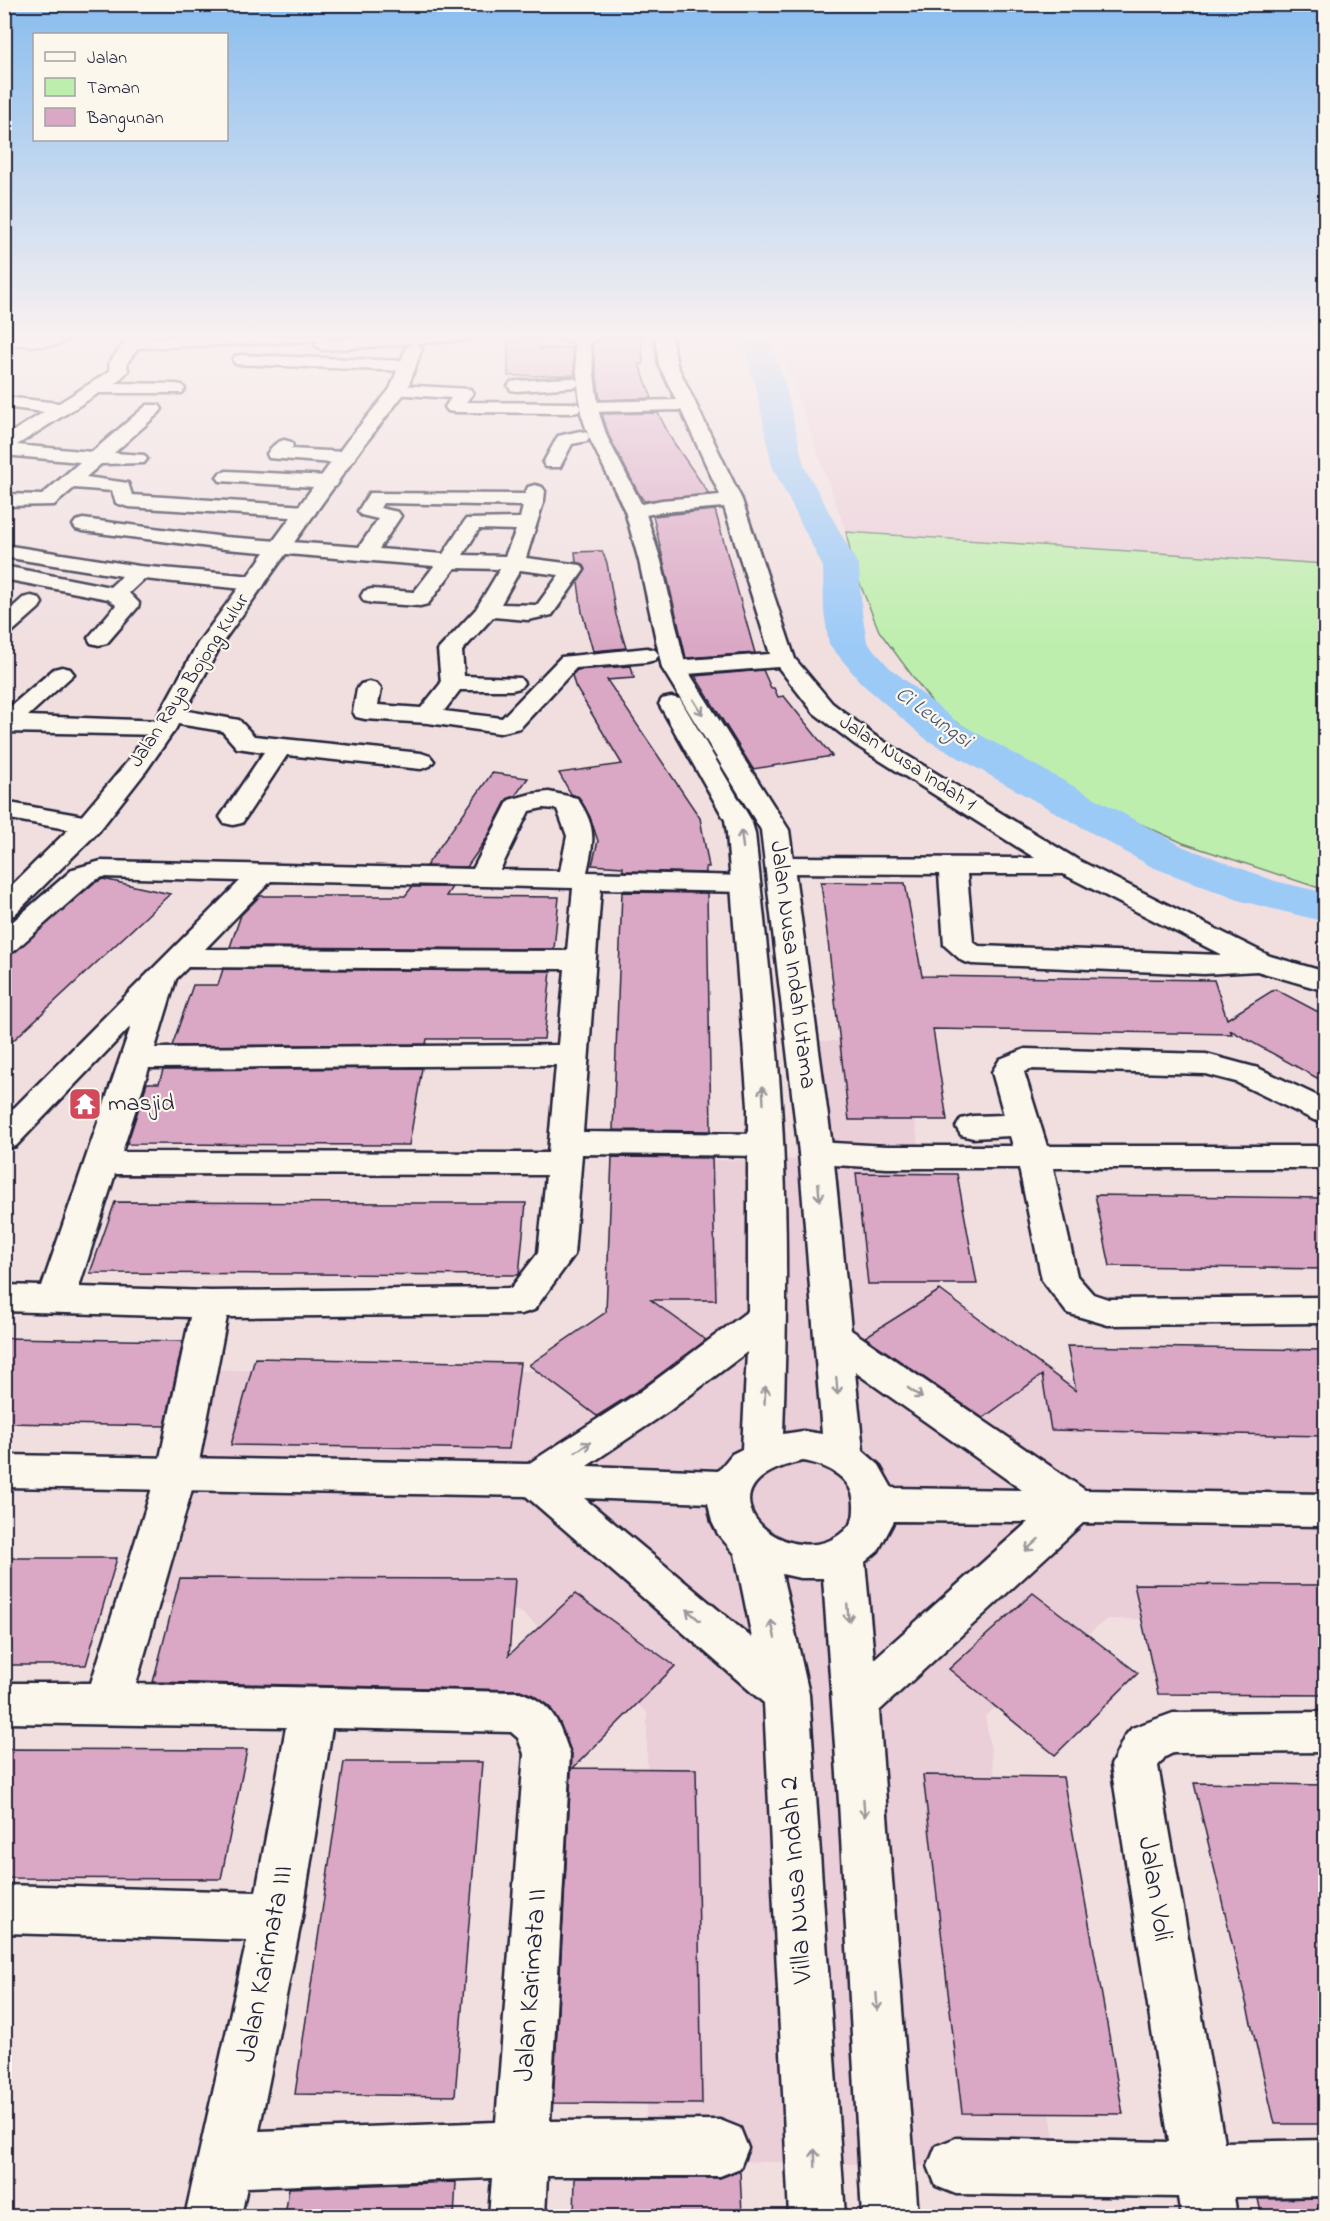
<svg xmlns="http://www.w3.org/2000/svg" width="1330" height="2221" font-family="'Indie Flower',sans-serif">
  <rect width="100%" height="100%" fill="#f1dfe0"/>
  <filter id="ink" filterUnits="userSpaceOnUse"><feTurbulence type="fractalNoise" baseFrequency=".0167" numOctaves="2"/><feDisplacementMap in="SourceGraphic" scale="12" xChannelSelector="R" yChannelSelector="G"/><feConvolveMatrix kernelMatrix="1 2 1 2 8 2 1 2 1" color-interpolation-filters="sRGB"/></filter>
  <g filter="url(#ink)">
    <path fill="#eaced8" d="M776,335H1325V564L846,532Z
      M793,1040L903,1043L942,1302L1065,1381L1325,1385V1619H1107L985,1716L1059,2169L646,2159L647,1712L519,1611L139,1603L199,1370L549,1371L646,1303L643,1160H798Z"/>
    <path fill="#beeead" stroke="#708874" stroke-width="1.5" d="M846,532L1325,564V890L1183,843L1087,800L939,712L879,631L854,569Z"/>
    <g fill="none" stroke-linecap="round" stroke-linejoin="round">
      <path fill="#9ccaf7" fill-rule="evenodd" d="M741,335H769L786,387L804,466L859,567L862,612L867,642L889,667L957,722L1184,847L1275,881L1326,893V922L1241,901L1152,867L927,740L861,683L829,644L824,612L823,567L772,466L756,387Z"/>
    </g>
    <path fill="#daa8c5" stroke="#22223b" stroke-width="1.5" d="M641,335L643,364H639L652,398L600,400L592,343L609,336Z
      M540,339V349L572,348L575,375L508,376V341Z
      M658,413L672,440L709,494L644,501L638,492L609,436L602,414Z
      M715,510L755,653L686,658L653,516Z
      M602,551L607,563L616,615L626,648L593,651L582,612L578,582L586,569L583,564L576,562L575,552Z
      M631,666L634,678L607,680L700,818L709,867H706V873L623,871V867L592,865L598,841L590,817L579,797L571,794L559,773L622,764L575,686L572,675L577,670Z
      M763,670L771,688H774L778,697L784,696L832,756L753,769L695,676Z
      M492,773L528,778L515,796L507,799L487,838L467,867L426,866Z
      M103,879L170,894L4,1049V961L94,883Z
      M821,882L905,883L922,976L1214,980L1227,1019L1275,989L1326,1016V1083L1230,1030L1232,1034L933,1029L947,1120H849Z
      M412,887H452L446,896L559,897L554,949L230,947L241,915L260,896H405Z
      M622,892L707,893L711,1131L613,1130Z
      M223,969L551,971L544,1039H427L426,1044L172,1046L193,985H218Z
      M422,1068L409,1145L127,1144L147,1083H159L163,1070Z
      M612,1157L712,1158L716,1300H651L706,1340L640,1389L597,1416L529,1365L606,1312Z
      M856,1173L957,1174L977,1284H868Z
      M1095,1195L1326,1198V1269L1110,1266Z
      M115,1202L420,1203H526L519,1275L90,1273Z
      M940,1290L1076,1391L1067,1346L1326,1350V1436L1051,1430L1042,1375L983,1418L865,1337Z
      M4,1338L183,1341L165,1426L4,1423Z
      M255,1358L520,1363L509,1449L231,1445Z
      M4,1558H117L86,1665H4Z
      M180,1578L515,1579L509,1655L575,1594L675,1666L573,1768L696,1769L702,2104L553,2103L572,1754L560,1723L550,1707L533,1695L520,1690L153,1682Z
      M1134,1584L1326,1585V1695L1158,1694Z
      M1033,1593L1138,1673L1055,1755L949,1669Z
      M4,1749L247,1750L221,1879L4,1878Z
      M344,1762H482L455,2096L295,2094Z
      M923,1775L1063,1777L1123,2114L962,2113Z
      M1194,1783L1326,1785V2124H1275Z
      M736,2172H740L742,2214L574,2217L575,2178H720Z
      M456,2182L454,2217H285L289,2188Z
      M1326,2198V2217H1262L1258,2199Z"/>
    <g fill="none" stroke-linecap="round" stroke-linejoin="round">
      <g stroke="#22223b" stroke-width="5">
        <path id="minor" d="M4,335H74C59,352 24,344 4,344Z
          M130,335H147L145,338L330,335L327,340L400,335H475L467,340L323,350L315,345L319,341L138,348L127,363L128,371L116,383L176,384L182,385L185,389L182,393H99L17,445L92,452L147,405H159L162,409L159,413L114,453L144,455L147,459L144,463L101,464L86,477L128,483L132,495L306,506L313,508L316,512L313,516L306,518L128,507L116,503L112,491L74,488L54,505L4,506V494L42,495L80,462L4,455V437L44,412L4,407V397L59,403L107,373L110,370L109,363Z
          M561,335H607C599,343 573,343 562,340Z
          M655,335H671L677,365L742,500L795,659L832,703L875,736L1078,860L1270,956L1326,972V991L1257,971L1204,974L972,964L962,961L944,945L939,874L781,873L771,871L767,865L771,859L781,857L1035,858L857,746L814,713L778,667L674,675L666,673L662,668L666,663L674,661L770,654L724,507L662,512L635,517L628,515L625,511L628,507L662,500L720,495L681,410L590,412L584,411L581,407L584,403L590,402L676,400L659,365ZM967,874H1063L1222,955L979,946L973,942Z
          M241,355L407,361L413,362L416,366L413,370L407,371L235,364L233,360L235,356Z
          M570,378L576,379L579,383L576,387L517,391L511,390L508,386L511,382L517,381Z
          M398,385L470,389L473,393L466,402L572,403L578,404L581,408L578,412L572,413L454,412L448,411L445,407L451,398L392,394L389,390L392,386Z
          M580,431L587,433L589,437L587,441L572,444L560,467H546L543,463L558,436Z
          M284,440L291,442L293,446L291,449L345,452L352,454L355,458L352,462L345,464L269,458L267,454C271,447 276,442 284,440Z
          M227,471L329,476L336,478L339,482L336,486L329,488L220,481L217,477L220,473Z
          M535,485L542,487L545,491L544,500L526,558L573,564L581,565L584,570L552,615L528,620L493,617L462,651L464,676L520,678L524,683L520,688L512,690H460L444,711L502,718L561,657L647,648L655,650L659,655L655,660L647,662L576,668L520,728L499,733L428,723L365,719L356,717L353,712L357,689L361,684L369,682L377,684L381,689L378,705L421,708L441,683L438,650L476,609L500,569L455,568L428,604L420,606L372,603L364,601L361,596L364,591L372,589L414,592L434,566L225,549L83,531L76,529L73,525L76,521L83,519L225,537L359,547L378,519L361,515L358,511L369,493L525,494L528,487ZM383,503L523,506L520,518L466,519L443,554L379,549L401,516L398,512L380,508ZM479,529L516,530L505,556L463,555ZM520,570L559,575L537,605L501,604Z
          M4,545L139,566L254,576L262,578L265,583L262,588L254,590L144,579L129,593L139,603L138,607L107,643L99,645L91,643L88,638L116,605L108,599L4,579V566L110,587L122,576L4,557Z
          M31,596L39,598L42,603L39,608L12,632L4,634V615L23,598Z
          M62,667L70,669L74,674L28,716L164,721L159,715L162,710L171,708L239,720L254,736L421,753L430,756L434,761L430,766L421,769L287,755L242,823L233,825L224,823L220,817L264,752L237,748L222,731L172,723L176,728L173,733L164,735L4,732V712L54,669Z
          M549,792L577,798C597,827 594,840 587,872L746,876L756,878L760,884L756,890L746,892L601,889L583,1132L766,1134L778,1137L783,1145L778,1153L766,1156L582,1154L574,1255L534,1310L521,1314L227,1317L197,1472L136,1684L520,1692C555,1705 558,1722 570,1754L550,2121L720,2120L740,2128L748,2148L740,2168L720,2176H547L545,2216H489L492,2178L247,2187L241,2216H185L247,1940L4,1933V1885L256,1892L286,1727L4,1723V1683H91L157,1472L190,1317L4,1311V1285L42,1286L131,1026L16,1146L4,1149V1118L240,881L103,877L93,881L14,951L4,954V929L73,869L101,861L473,869L509,800L531,794ZM543,808L557,809L567,836L560,871L500,870L529,811ZM271,881L573,888L567,951L205,949ZM188,967L565,969L558,1045L155,1048L176,979ZM556,1065L548,1153L122,1152L149,1068ZM115,1174L546,1175L538,1253L511,1288L211,1291L79,1287ZM332,1728L511,1732L518,1738L524,1754L496,2122L259,2131L302,1917Z
          M4,802L89,817L99,819L102,825L99,831L89,833L4,818Z
          M1025,1049L1206,1054L1258,1068L1326,1100V1123L1314,1120L1236,1082L1205,1074L1030,1069L1024,1072L1047,1146H1326V1168H1053L1077,1276L1093,1294L1108,1299L1326,1297V1323L1108,1325L1067,1313L1042,1280L1019,1168H887L816,1164L804,1161L799,1153L804,1145L816,1142L887,1146H1013L1010,1136L973,1138L961,1135L956,1127L961,1119L973,1116L1004,1115L992,1072L1000,1059Z
          M1326,1712V1752L1173,1753L1165,1757L1158,1766L1224,2142L1326,2140V2196L1234,2197L1237,2216H1181L1178,2197L956,2194L936,2186L928,2166L936,2146L956,2138L1169,2142L1111,1765L1125,1736L1132,1728L1173,1713Z"/>
      </g>
      <g stroke="#22223b" stroke-width="5">
        <path id="tertiary" d="M573,335H589L599,413L607,437L645,511L661,561L686,668L789,830L833,1153L851,1330L1085,1490L1326,1494V1526L1083,1523L879,1711L918,2216H862L839,1802L823,1578H800L782,1574L809,1694L845,2216H789L764,1703L526,1496L4,1487V1455L528,1464L641,1391L748,1311V1106L727,833L725,820L659,704L662,699L671,697L680,699L683,704L751,820L755,833C764,923 775,1013 781,1104C788,1215 787,1324 783,1434L803,1431L822,1434L799,1153L761,830L662,668L639,561L625,511L589,437L581,413ZM747,1352L742,1449L732,1454L718,1471L587,1466L669,1411ZM855,1372L1022,1490L892,1488L879,1465L863,1451ZM803,1461C827,1465 854,1478 854,1505C854,1513 854,1521 848,1527C797,1584 681,1486 803,1461ZM584,1498L708,1503L712,1522L718,1534L735,1554L752,1638ZM894,1521L1028,1522L874,1659L865,1562L878,1551Z
          M414,343L422,348L407,390L361,449L222,643L176,728L146,771L99,831L14,915L4,917V893L79,819L128,761L152,727L198,643L347,441L390,389L406,348Z"/>
      </g>
      <use href="#minor" fill="#fbf7ec" fill-rule="evenodd"/>
      <use href="#tertiary" fill="#fbf7ec" fill-rule="evenodd"/>
    </g>
    <defs><path id="oneway-shaft" d="M-6 0H5M1.5-3L5.5 0L1.5 3" fill="none" stroke-width="1.6" stroke-linecap="round" stroke-linejoin="round" transform="scale(1.5)"/></defs>
    <g stroke="#99979c">
      <use href="#oneway-shaft" transform="translate(698 707) rotate(58)"/>
      <use href="#oneway-shaft" transform="translate(742 839) rotate(-97)"/>
      <use href="#oneway-shaft" transform="translate(763 1095) rotate(-93)"/>
      <use href="#oneway-shaft" transform="translate(819 1192) rotate(85)"/>
      <use href="#oneway-shaft" transform="translate(837 1386) rotate(85)"/>
      <use href="#oneway-shaft" transform="translate(915 1393) rotate(35)"/>
      <use href="#oneway-shaft" transform="translate(765 1395) rotate(-87)"/>
      <use href="#oneway-shaft" transform="translate(583 1447) rotate(-33)"/>
      <use href="#oneway-shaft" transform="translate(1032 1545) rotate(138)"/>
      <use href="#oneway-shaft" transform="translate(848 1613) rotate(85)"/>
      <use href="#oneway-shaft" transform="translate(693 1615) rotate(-140)"/>
      <use href="#oneway-shaft" transform="translate(773 1629) rotate(-102)"/>
      <use href="#oneway-shaft" transform="translate(864 1808) rotate(86)"/>
      <use href="#oneway-shaft" transform="translate(877 2002) rotate(86)"/>
      <use href="#oneway-shaft" transform="translate(815 2158) rotate(-92)"/>
    </g>
  </g>
  <linearGradient id="sky" x2="0" y2="1"><stop stop-color="#89bdee"/><stop offset="0.52" stop-color="#f9f1f1"/><stop offset="1" stop-color="#f9f1f1" stop-opacity="0"/></linearGradient>
  <rect width="1330" height="646" fill="url(#sky)"/>
  <defs>
    <g id="temple-square" transform="scale(1.725)"><rect x="-9" y="-9" width="18" height="18" rx="4" fill="#d1495b" stroke="#fbf7ec"/><path d="M0-6L5-2H3V0L6.5 2.5H4V6H1.5V3h-3V6H-4V2.5H-6.5L-3 0V-2H-5Z" fill="#fff"/></g>
  </defs>
  <g fill-rule="evenodd">
    <use href="#temple-square" x="85" y="1104"/>
  </g>
  <g text-anchor="middle" dominant-baseline="central" stroke-width="4.5" stroke-linejoin="round" paint-order="stroke">
    <g font-size="20" fill="#22223b" stroke="#fbf7ec">
      <text transform="translate(190 681) rotate(-57)">Jalan Raya Bojong Kulur</text>
      <text transform="translate(907 764) rotate(33)">Jalan Nusa Indah 1</text>
    </g>
    <g font-size="22" font-style="italic" fill="#475473" stroke="#fbf7ec">
      <text transform="translate(933 718) rotate(36)">Ci Leungsi</text>
    </g>
    <g font-size="24" fill="#22223b" stroke="#fbf7ec">
      <text transform="translate(792 965) rotate(83)">Jalan Nusa Indah Utama</text>
    </g>
    <g font-size="24" fill="#22223b" stroke="#fbf7ec" text-anchor="start">
      <text x="108" y="1104">masjid</text>
    </g>
    <g font-size="28" fill="#22223b" stroke="#fbf7ec">
      <text transform="translate(797 1880) rotate(-94)">Villa Nusa Indah 2</text>
      <text transform="translate(1154 1889) rotate(81)">Jalan Voli</text>
      <text transform="translate(266 1964) rotate(-79)">Jalan Karimata III</text>
      <text transform="translate(532 1985) rotate(-86)">Jalan Karimata II</text>
    </g>
  </g>
  <rect width="1330" height="2221" fill="none" stroke="#fbf7ec" stroke-width="24"/>
  <rect x="12" y="12" width="1306" height="2197" fill="none" stroke="#22223b" stroke-width="2" filter="url(#ink)"/>
  <rect x="33" y="33" width="195" height="108" fill="#fbf7ec" stroke="#a4a2a5" stroke-width="1.5"/>
  <rect x="45" y="52" width="30" height="9" fill="#fbf7ec" stroke="#a4a2a5" stroke-width="1.5"/>
  <text x="87" y="63" font-size="18" fill="#22223b">Jalan</text>
  <rect x="45" y="78" width="30" height="18" fill="#beeead" stroke="#a4a2a5" stroke-width="1.5"/>
  <text x="87" y="93" font-size="18" fill="#22223b">Taman</text>
  <rect x="45" y="108" width="30" height="18" fill="#daa8c5" stroke="#a4a2a5" stroke-width="1.5"/>
  <text x="87" y="123" font-size="18" fill="#22223b">Bangunan</text>
</svg>
